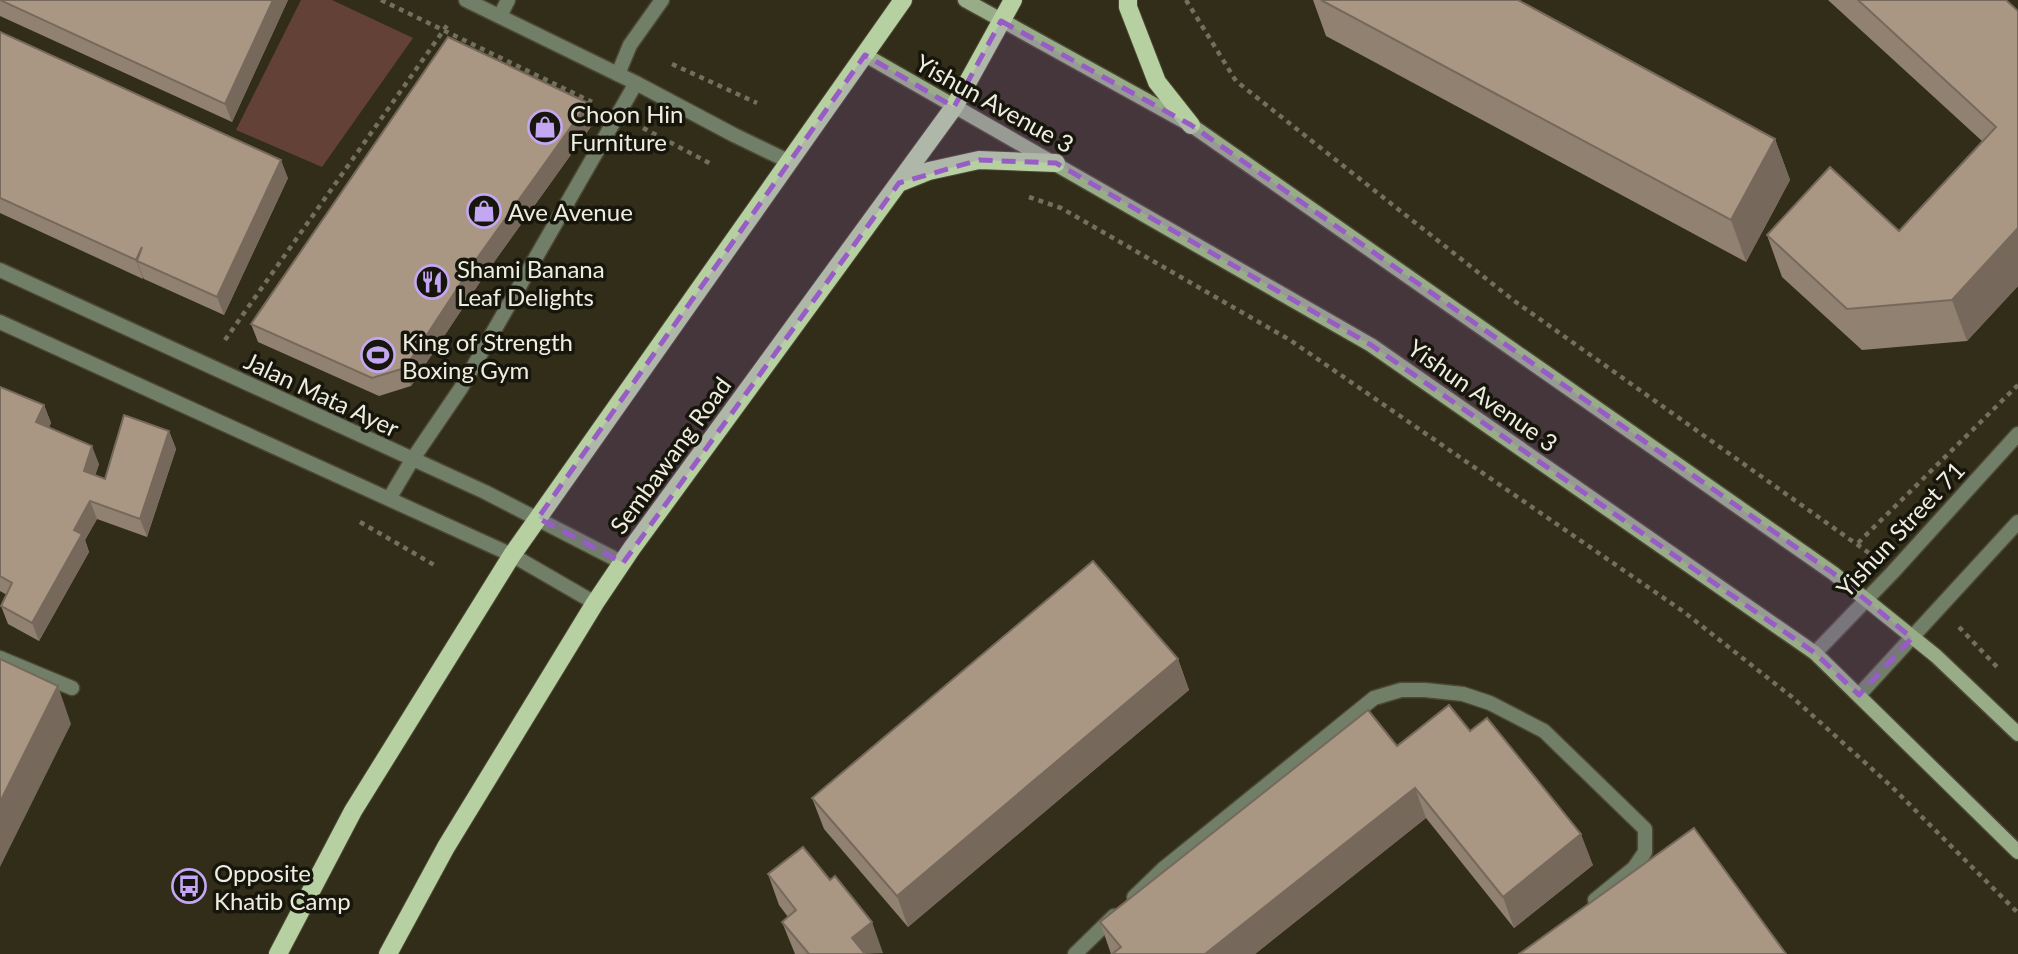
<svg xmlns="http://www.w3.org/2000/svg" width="2018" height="954" font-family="Lato,sans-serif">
  <rect width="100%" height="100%" fill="#312d18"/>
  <path fill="#644137" d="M301,0H332L413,38L322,167L236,130Z"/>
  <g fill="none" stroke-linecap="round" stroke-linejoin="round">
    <g stroke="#4c4834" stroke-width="17">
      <path id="service" d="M500,16L508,0
        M618,74L630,45L662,0
        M412,460L461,388L636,83
        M0,658L72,688
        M1134,897L1163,869L1374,698L1401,690H1425L1463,694L1490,703L1544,731L1645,829V852L1634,868L1595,900
        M1075,954L1114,916"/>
    </g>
    <g stroke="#4c4834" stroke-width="17">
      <path id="minor" d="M466,0L636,83L734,135L788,161
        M0,270L485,492L623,563
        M0,322L512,555L595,603
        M389,499L412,460
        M1815,653L1893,572L2018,434
        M1859,695L2018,522"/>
    </g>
    <g stroke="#4c4834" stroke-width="17">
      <path id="secondary" d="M965,0L1191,125L1833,573L1936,656L2018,734
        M865,55L1371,345L1453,402L1815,653L2018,852"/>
    </g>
    <g stroke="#4c4834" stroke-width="20">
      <path id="primary" d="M1128,0V7L1157,82L1191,125
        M899,183L929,171L979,160L1056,163
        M278,954L353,811L512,555L903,0
        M388,954L446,847L595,603L632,548L954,107L1013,0"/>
    </g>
    <path stroke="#726f5d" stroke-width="4.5" stroke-dasharray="5 5" stroke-linecap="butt" d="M381,0L592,102
      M1186,0L1236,81L1513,300L1869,553
      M672,64L757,103
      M643,128L713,165
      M1029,197L1061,208L1290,340L1684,612L1792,697L1891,786L2018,913
      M225,340L448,24
      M360,522L436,566
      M1858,543L2018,385
      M1959,627L1999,669"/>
    <use href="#service" stroke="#717e68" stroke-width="14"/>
    <use href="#minor" stroke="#717e68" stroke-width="14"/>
    <use href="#secondary" stroke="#98ac88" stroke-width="14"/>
    <use href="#primary" stroke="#b6d0a1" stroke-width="18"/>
  </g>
  <path fill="#918171" d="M0,0H288L232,122L0,16Z
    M1313,0H1518L1775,139L1790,180L1746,262L1326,36Z
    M1828,0H2006L2018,11V286L1967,341L1862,350L1782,277L1767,235L1899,231L1982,141Z
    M0,32L288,178L224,315L144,279L143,277V279L0,213Z
    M588,103L595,121L484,276L411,386L379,396L258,342L251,324Z
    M0,387L44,405L51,423L49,427L99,464L95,475L105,479L169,431L176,449L147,537L97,519L85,540L89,552L39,641L8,624L1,606L7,595L0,591Z
    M1178,659L1189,690L908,927L824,829L812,798Z
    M1470,731L1593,865L1514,928L1426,818L1255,954H1111L1100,922L1397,746Z
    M768,874L883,953L795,954L782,922L788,917L779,905Z"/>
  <path fill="#76695c" d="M273,0H288L232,122L225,104Z
    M588,103L595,121L484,276L411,386L405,368L478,257Z
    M1775,139L1790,180L1746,262L1731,220Z
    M281,160L288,178L224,315L217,297Z
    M2018,228V286L1967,341L1952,300Z
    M142,247L137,261L143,277V279L136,260Z
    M44,405L51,423L43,440L36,422Z
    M169,431L176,449L147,537L140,519Z
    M92,446L99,464L91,489L84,471Z
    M90,501L97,519L85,540L89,552L39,641L32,623L74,530Z
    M1178,659L1189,690L908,927L897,896Z
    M58,686L71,724L0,867V802Z
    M1415,788L1426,818L1255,954H1205Z
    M1581,834L1593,865L1514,928L1503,897Z
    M872,922L883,953L858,954L852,938Z"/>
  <path fill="#a99683" stroke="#76695c" stroke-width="2" d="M0,0H273L225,104Z
    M1321,0H1518L1775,139L1731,220Z
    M1858,0H2006L2018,11V228L1952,300L1847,309L1767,235L1830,167L1899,231L1996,127Z
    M0,32L281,160L217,297L137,261L142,247L136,260L0,198Z
    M448,37L588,103L478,257L405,368L372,378L251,324Z
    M0,387L44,405L36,422L92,446L84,471L105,479L124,415L169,431L140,519L90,501L74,530L82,534L32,623L1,606L12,583L0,576Z
    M1093,561L1178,659L897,896L812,798Z
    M0,659L58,686L0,802Z
    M1449,705L1470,731L1487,718L1581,834L1503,897L1415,788L1205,954H1112L1121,947L1100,922L1368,710L1397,746Z
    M1694,828L1786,954H1519Z
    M803,847L830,880L835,876L872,922L852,938L865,954H809L782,922L796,910L768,874Z"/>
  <path fill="#985cc7" fill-opacity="0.2" stroke="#985cc7" stroke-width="5" stroke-dasharray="14 9" stroke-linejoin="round" d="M1001,21L1191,125L1833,573L1912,638L1859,695L1815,653L1371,345L1056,163L979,160L899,183L623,563L538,518L865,55L954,107Z"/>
  <defs>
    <g id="shop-ring" transform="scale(1.75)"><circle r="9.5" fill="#17160c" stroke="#c3a7f2" stroke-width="1.5"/><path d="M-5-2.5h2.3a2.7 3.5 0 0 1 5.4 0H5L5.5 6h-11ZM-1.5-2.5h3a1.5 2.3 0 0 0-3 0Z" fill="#c3a7f2"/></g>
    <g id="restaurant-ring" transform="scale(1.75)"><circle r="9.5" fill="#17160c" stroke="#c3a7f2" stroke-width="1.5"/><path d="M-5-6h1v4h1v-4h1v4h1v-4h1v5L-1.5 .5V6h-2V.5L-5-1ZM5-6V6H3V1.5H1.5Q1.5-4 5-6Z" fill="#c3a7f2"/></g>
    <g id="stadium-ring" transform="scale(1.75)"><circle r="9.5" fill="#17160c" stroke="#c3a7f2" stroke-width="1.5"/><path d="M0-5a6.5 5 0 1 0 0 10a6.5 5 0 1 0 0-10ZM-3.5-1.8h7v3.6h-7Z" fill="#c3a7f2"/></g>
    <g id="bus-ring" transform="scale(1.75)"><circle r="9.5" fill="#17160c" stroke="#c3a7f2" stroke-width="1.5"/><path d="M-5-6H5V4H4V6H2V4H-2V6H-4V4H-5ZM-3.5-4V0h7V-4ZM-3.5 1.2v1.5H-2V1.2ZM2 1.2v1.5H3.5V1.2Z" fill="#c3a7f2"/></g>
  </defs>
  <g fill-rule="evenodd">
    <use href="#shop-ring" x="545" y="127"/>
    <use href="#shop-ring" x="484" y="211"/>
    <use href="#restaurant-ring" x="432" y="282"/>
    <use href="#stadium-ring" x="378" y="355"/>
    <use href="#bus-ring" x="189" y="886"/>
  </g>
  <g text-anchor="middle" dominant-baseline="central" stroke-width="7" stroke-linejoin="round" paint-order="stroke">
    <g font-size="24" fill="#efede0" stroke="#17160c">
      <text transform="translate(995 103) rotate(29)">Yishun Avenue 3</text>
      <text transform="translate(322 394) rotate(25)">Jalan Mata Ayer</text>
      <text transform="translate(1483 395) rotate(35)">Yishun Avenue 3</text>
      <text transform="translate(670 455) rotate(-54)">Sembawang Road</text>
      <text transform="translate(1900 529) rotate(-47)">Yishun Street 71</text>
    </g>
    <g font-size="24" fill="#efede0" stroke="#17160c" text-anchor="start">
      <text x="570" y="113">Choon Hin<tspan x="570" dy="28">Furniture</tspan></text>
      <text x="508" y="211">Ave Avenue</text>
      <text x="457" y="268">Shami Banana<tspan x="457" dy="28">Leaf Delights</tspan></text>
      <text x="402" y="341">King of Strength<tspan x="402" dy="28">Boxing Gym</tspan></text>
      <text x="214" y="872">Opposite<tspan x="214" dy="28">Khatib Camp</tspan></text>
    </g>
  </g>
</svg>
